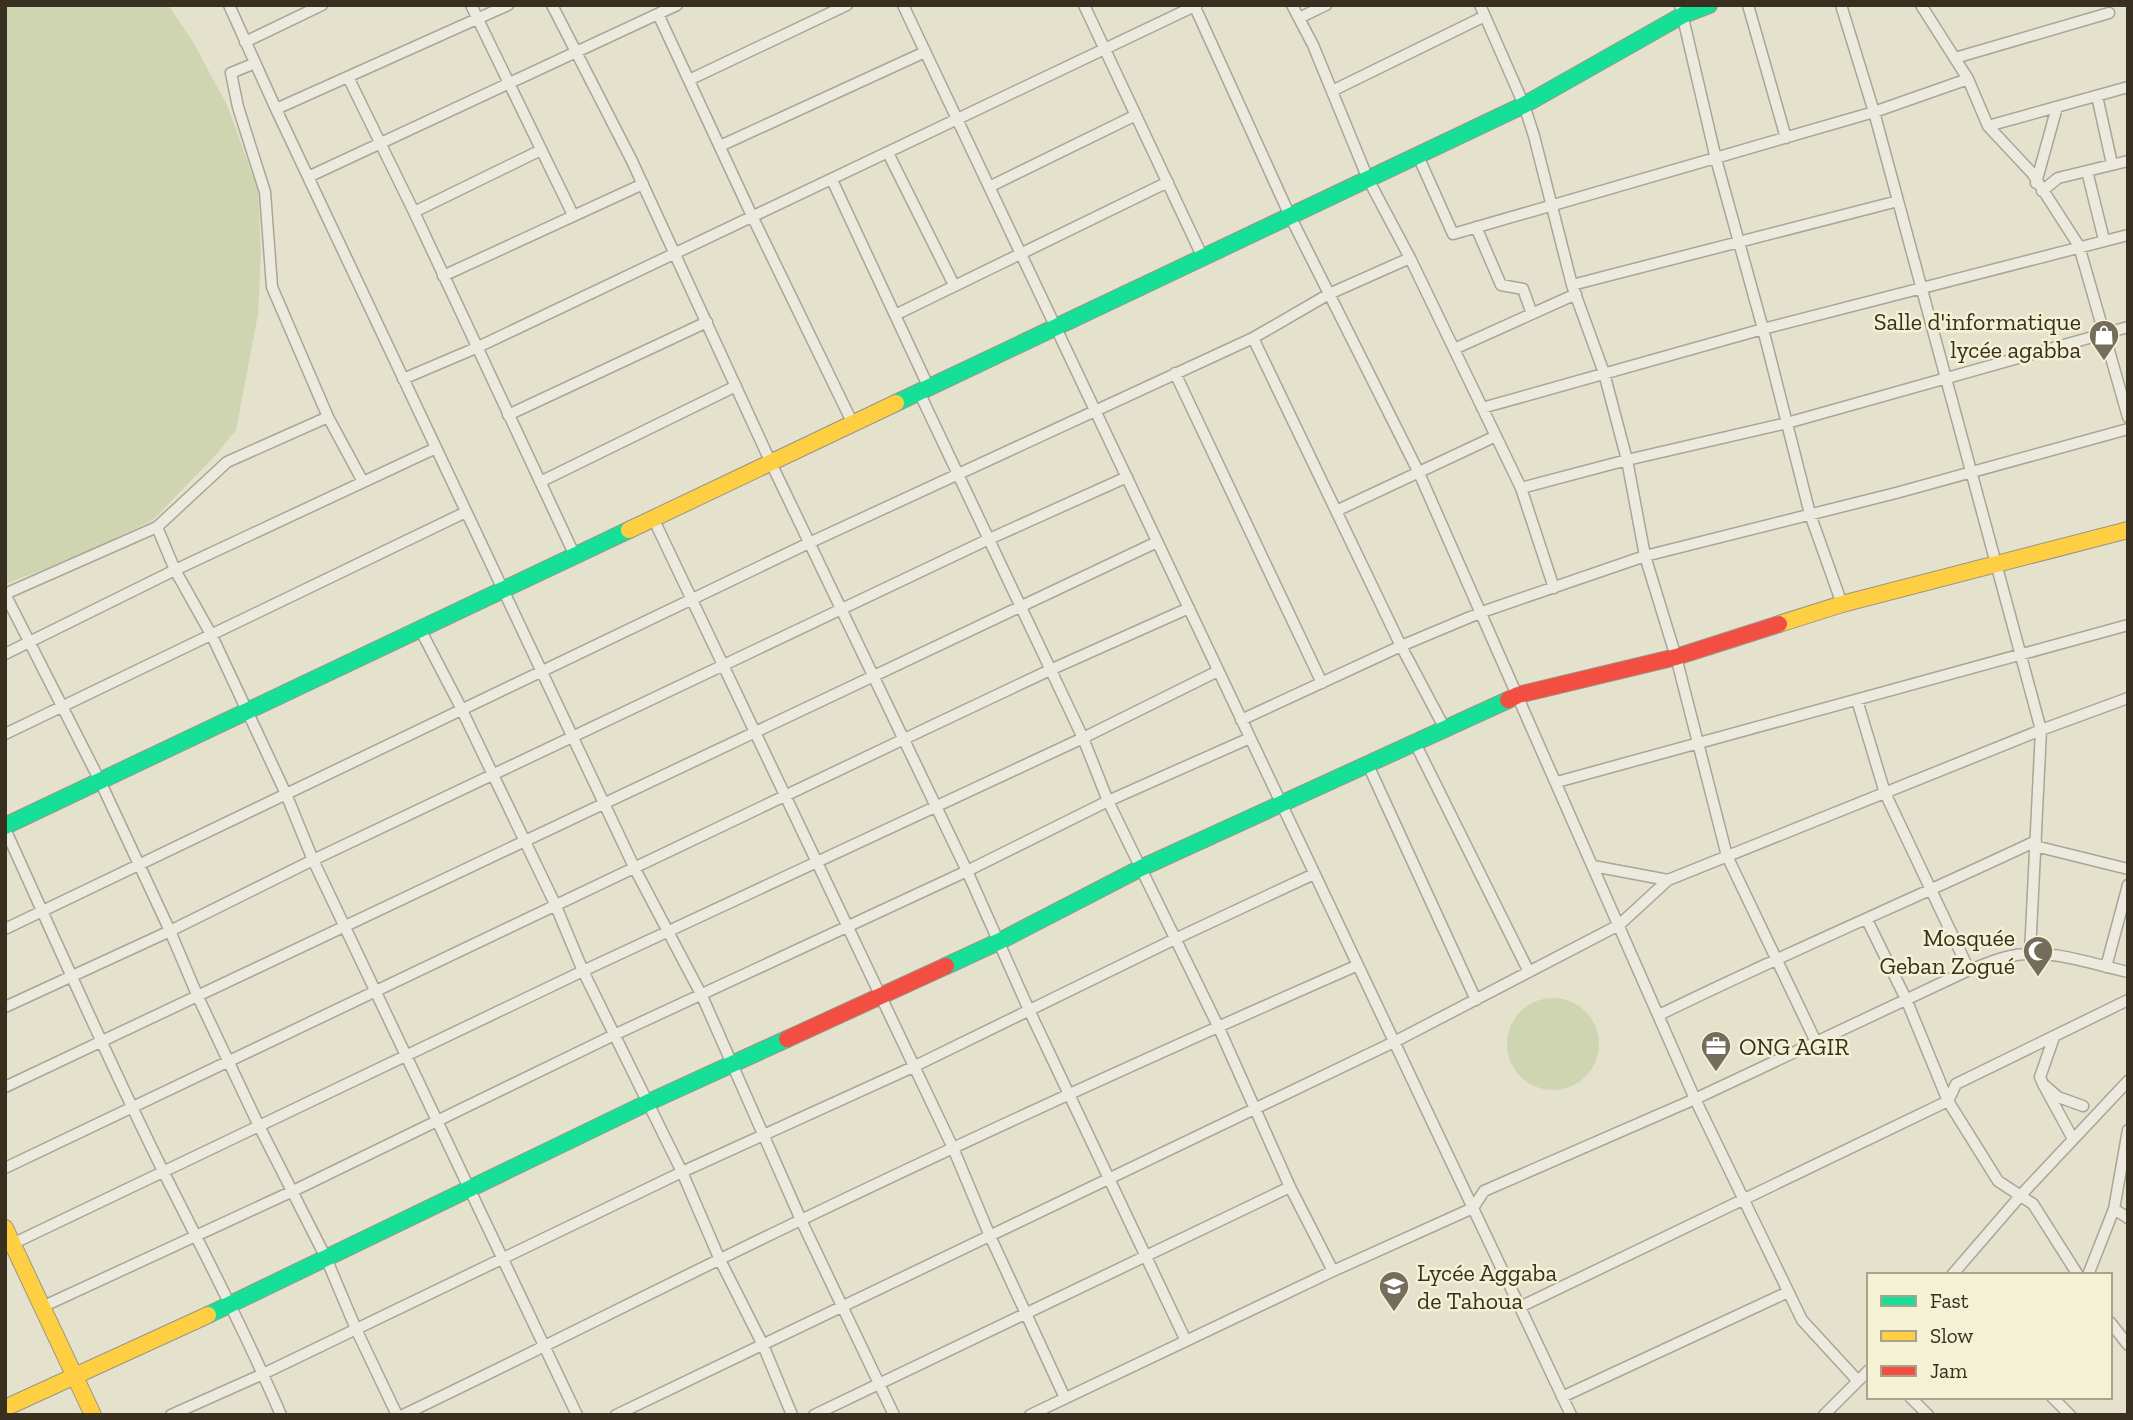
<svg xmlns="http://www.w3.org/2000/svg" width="2133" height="1420" font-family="'Zilla Slab',serif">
  <rect width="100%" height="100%" fill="#e4e1cd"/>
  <path fill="#cfd5b0" d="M5,5H168L192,40L227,105L258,190L261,252L258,314L236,430L214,457L153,520L79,556L5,584Z
    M1507 1044a46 46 0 1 1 92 0a46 46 0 1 1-92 0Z"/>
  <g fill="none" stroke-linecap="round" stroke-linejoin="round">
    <g stroke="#a9a597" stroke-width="13">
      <path id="street" d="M229,5L276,109L635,869L702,996L801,1220L894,1415
        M471,5L573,215
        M552,5L632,161L771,463L967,871L1029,1010L1186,1341
        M903,5L1571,1415
        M1084,5L1203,258
        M1194,5L1290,216L1419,473L1695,1099L1802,1320L1858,1381
        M1292,5L1313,45L1368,179L1410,258L1521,488L1554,588
        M1480,5L1524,105L1534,136L1572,285L1604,373L1627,460L1645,556L1676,657L1727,856L1816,1042
        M1680,5L1716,159L1763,329L1810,514L1842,604
        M1748,5L1786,138
        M1841,5L1874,112L2041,730L2030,953
        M1921,5L1968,79L1988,126L2032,173L2079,246L2128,417
        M658,14L752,216L853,424
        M1299,18L1326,5
        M245,42L322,5
        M1955,58L2109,13
        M255,63L231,73L238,107L265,192L272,287L328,417L362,480
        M348,77L414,212L575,556
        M689,80L847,5
        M1332,91L1485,16
        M2097,96L2112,164
        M276,109L508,5
        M1988,126L2128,87
        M720,146L925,52
        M888,153L954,285
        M1418,156L1453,234L1874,112L1968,79
        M2087,171L2104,240
        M308,177L677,5
        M832,180L929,388
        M2036,183L2057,107
        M989,187L1136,115
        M2042,191L2058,178L2128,161
        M414,212L541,150
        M1476,227L1501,285L1523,289L1532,314
        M443,276L643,184
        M1572,285L1898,201
        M895,315L1168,182
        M1253,338L1401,646L1445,729
        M1454,349L1576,294
        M1175,373L1322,683
        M403,379L476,348L1197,5
        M919,392L1083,738L1108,801L1218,1026L1290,1187L1333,1271
        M1482,408L1763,329L2128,235
        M508,415L707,322
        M540,482L736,386
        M1521,488L1627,460L1787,423L2128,327
        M1336,511L1496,436
        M653,518L953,1148L990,1236L1065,1398
        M157,527L175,570L212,636L286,794L313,860L577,1415
        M5,594L100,781L170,931L198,997L259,1126L326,1258L356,1329L397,1415
        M5,594L157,527L227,462L328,417
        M420,629L459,704L555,904L583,971L682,1172L720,1260L763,1345L792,1415
        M5,654L175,570L436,448
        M1857,700L1885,793L1969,970
        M1241,720L1401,646L1482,612L1645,556L1896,493L2128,429
        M5,734L466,512
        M1415,743L1529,972
        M1368,765L1476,1000
        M1557,782L2128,625
        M5,829C57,943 107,1058 163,1171C204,1252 245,1332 281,1415
        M2035,846L2128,869
        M1593,866L1668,880
        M1867,920L1906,999L1948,1101L1998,1181L2033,1204L2078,1275
        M5,929L809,543L1253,338L1329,294L1410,258
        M2106,967L2128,885
        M5,1007L170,931L313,860L987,540L1127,477
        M1659,1015C1783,954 1911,900 2036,841
        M2043,1084L2040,1077L2054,1037
        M5,1087L1157,542
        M2073,1139L2043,1084L2058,1097L2083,1106
        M5,1168L902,740L1050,670L1189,608
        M2114,1209L2128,1218
        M8,1246L583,971L1083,738L1218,671
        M1952,1275L2021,1195L2128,1081
        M2088,1275L2114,1209L2128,1130
        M42,1307L293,1191L614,1035L967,871L1108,801L1250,738
        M1520,1307L1948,1101L1956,1084L2128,1000
        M2110,1322L2128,1345
        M1562,1397L1788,1292
        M1910,1397L1928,1415
        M2052,1397L2070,1415
        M171,1415L263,1374L682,1172L913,1067L1175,939L1314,874
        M403,1415C537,1351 669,1283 803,1219C986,1131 1171,1047 1358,965
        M616,1415L1394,1042L1619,925L1668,880L2041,730L2128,698
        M814,1415L1290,1187
        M1030,1415L1333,1271L1473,1208L1484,1191L1695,1099L1969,970C1984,965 2000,957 2016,955C2052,949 2092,964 2128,972
        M1824,1415L1869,1370"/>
    </g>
    <g stroke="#999586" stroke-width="18">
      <path id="fast" d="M896,403L1524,105L1683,15L1709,5
        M5,826L629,530
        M946,966L1000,941L1141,868L1508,700
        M208,1315L647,1103L787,1039"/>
    </g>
    <g stroke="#999586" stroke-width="18">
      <path id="slow" d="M629,530L896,403
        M1779,624L1842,604L2128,530
        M5,1228L93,1415
        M5,1408L208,1315"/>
    </g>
    <g stroke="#999586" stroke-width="18">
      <path id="jam" d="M1508,700L1518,695L1676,657L1779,624
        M787,1039L946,966"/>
    </g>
    <use href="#street" stroke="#eceadf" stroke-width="10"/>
    <use href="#fast" stroke="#16e098" stroke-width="16"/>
    <use href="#slow" stroke="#ffcf43" stroke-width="16"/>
    <use href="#jam" stroke="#f24e42" stroke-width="16"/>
  </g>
  <defs>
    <g id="shop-pin" transform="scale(1.575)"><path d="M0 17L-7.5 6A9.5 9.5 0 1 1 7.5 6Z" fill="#746d5c" stroke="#f5f1d4"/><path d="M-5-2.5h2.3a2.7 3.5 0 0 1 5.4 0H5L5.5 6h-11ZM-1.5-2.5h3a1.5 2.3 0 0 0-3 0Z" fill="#fff"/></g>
    <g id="mosque-pin" transform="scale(1.575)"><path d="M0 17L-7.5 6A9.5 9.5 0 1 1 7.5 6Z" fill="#746d5c" stroke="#f5f1d4"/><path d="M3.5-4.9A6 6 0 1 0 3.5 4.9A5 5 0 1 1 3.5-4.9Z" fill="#fff"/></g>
    <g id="office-pin" transform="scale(1.575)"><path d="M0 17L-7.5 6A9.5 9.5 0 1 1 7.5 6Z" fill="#746d5c" stroke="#f5f1d4"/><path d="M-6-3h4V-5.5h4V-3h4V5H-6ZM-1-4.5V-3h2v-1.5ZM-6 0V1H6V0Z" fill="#fff"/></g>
    <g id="school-pin" transform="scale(1.575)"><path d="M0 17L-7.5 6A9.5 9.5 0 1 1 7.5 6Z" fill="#746d5c" stroke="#f5f1d4"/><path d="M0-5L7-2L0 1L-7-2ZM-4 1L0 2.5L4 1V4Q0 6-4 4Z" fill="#fff"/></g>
  </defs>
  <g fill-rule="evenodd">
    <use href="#shop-pin" x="2104" y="335"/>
    <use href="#mosque-pin" x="2038" y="951"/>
    <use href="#office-pin" x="1716" y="1046"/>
    <use href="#school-pin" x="1394" y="1286"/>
  </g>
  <g text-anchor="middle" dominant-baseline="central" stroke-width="5" stroke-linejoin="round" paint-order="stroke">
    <g font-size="24" fill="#382f1f" stroke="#f5f1d4" text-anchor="end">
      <text x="2081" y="321">Salle d'informatique<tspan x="2081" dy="28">lycée agabba</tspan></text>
      <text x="2015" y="937">Mosquée<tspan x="2015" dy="28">Geban Zogué</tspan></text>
      <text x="1739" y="1046" text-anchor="start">ONG AGIR</text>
      <text x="1417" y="1272" text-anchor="start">Lycée Aggaba<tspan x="1417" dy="28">de Tahoua</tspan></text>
    </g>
  </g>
  <rect width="2133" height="1420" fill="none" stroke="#382f1f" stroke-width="14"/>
  <rect x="1867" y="1273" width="245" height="126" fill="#f5f1d4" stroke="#a9a38c" stroke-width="2"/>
  <rect x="1881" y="1296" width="35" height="10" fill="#16e098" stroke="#a9a38c" stroke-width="2"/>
  <text x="1930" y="1308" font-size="21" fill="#382f1f">Fast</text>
  <rect x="1881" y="1331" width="35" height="10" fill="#ffcf43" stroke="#a9a38c" stroke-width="2"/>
  <text x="1930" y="1343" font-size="21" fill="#382f1f">Slow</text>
  <rect x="1881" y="1366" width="35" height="10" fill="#f24e42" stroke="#a9a38c" stroke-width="2"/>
  <text x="1930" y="1378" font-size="21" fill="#382f1f">Jam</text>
</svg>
